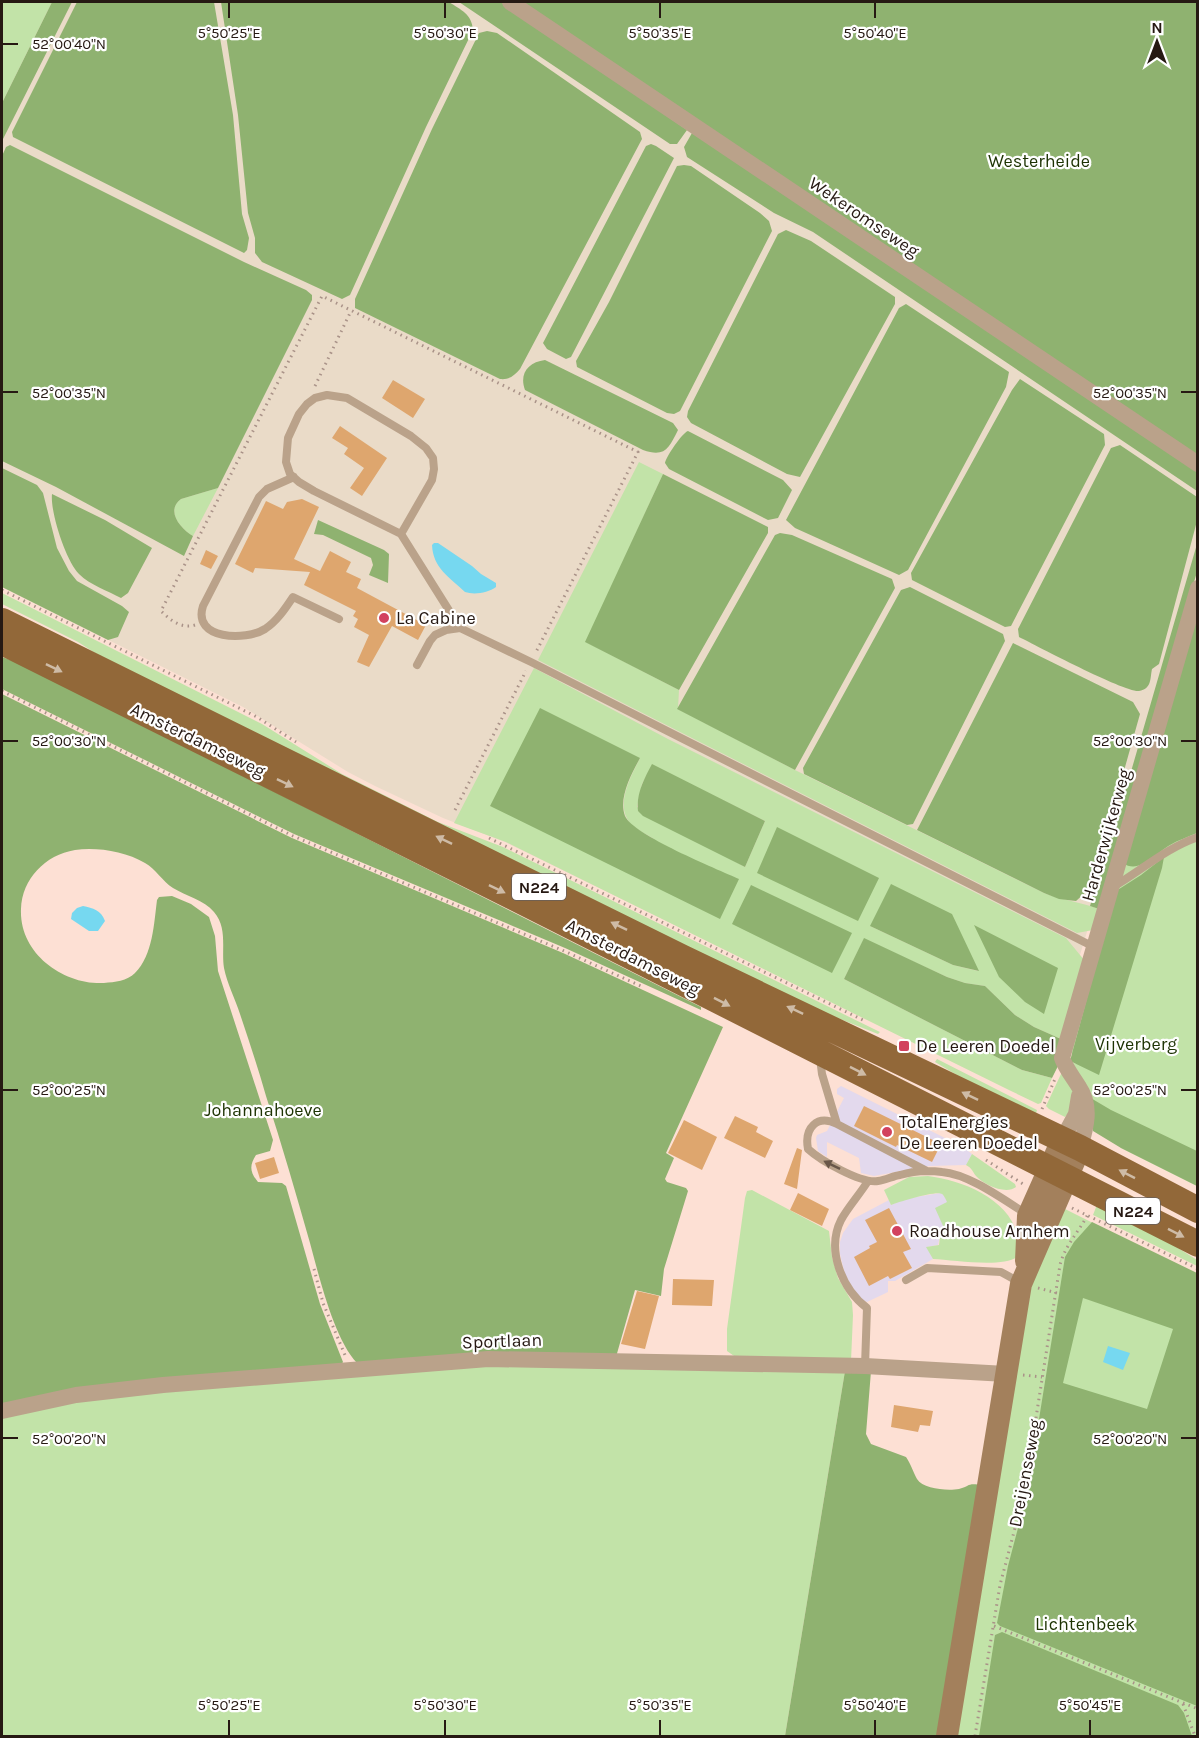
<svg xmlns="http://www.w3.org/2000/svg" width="1199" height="1738" font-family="Karla,sans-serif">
  <rect width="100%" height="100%" fill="#fde0d4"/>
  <path fill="#e3d9ed" d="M841,1086L963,1147L972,1154L966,1165L929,1166L874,1176L861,1173L859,1158L827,1142V1157L818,1151L816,1138L817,1135L827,1131L844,1098L837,1094V1089Z
    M940,1193L943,1194L948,1202L944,1228L940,1236L938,1245L927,1247L933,1259L895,1281H888V1292L867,1302L859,1298L845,1275L840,1254V1242L843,1233L853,1219L889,1200L891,1205L904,1199Z"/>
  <path fill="#eadbc8" d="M57,2H502L1197,470V569L1046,1067L988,1074L843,1007L505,842L443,818L375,786L348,772L243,707L2,587V111Z"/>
  <path fill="#c2e3a8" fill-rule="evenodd" d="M2,2H52L2,103Z
    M639,462L663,474L586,642L679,690L678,709L795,770L1044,893C1062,900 1080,902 1099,909L1093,930L1077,933L538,660Z
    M218,488L193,536C181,529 165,511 181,499Z
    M2,593L262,724L342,774L438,822L503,847L880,1032L878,1034L807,1006L128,674L78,642L2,604Z
    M1197,608V1186L1121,1148L1070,1061L1076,1064L1070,1047Z
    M534,668L668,739L1066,938L1085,961L1061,1039L1034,1027L1015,1015L985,986L965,983L947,977L864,939L844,979L1022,1070L1052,1078L1041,1103L1038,1104L1011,1091L506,842L454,823ZM640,758C630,778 613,808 633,826C639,831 648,835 654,839L490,806ZM652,765L765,821L745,867L637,807L642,784ZM751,886L775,897L733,924ZM870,926L969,952L978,971L953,965Z
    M937,1059L1037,1110L1035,1117L980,1089L935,1062Z
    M1063,1073L1074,1091L1071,1110L1065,1117L1049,1109L1046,1106L1061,1074Z
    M972,1154L1015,1184L1016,1187C1006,1195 984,1185 976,1176C972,1171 972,1168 966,1165Z
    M928,1176C961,1180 1008,1198 1017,1234C1018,1241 1017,1249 1017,1257C1002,1268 953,1260 933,1259L926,1247L939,1245L940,1236L944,1228L935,1208L947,1202C946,1200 944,1195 942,1194C937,1190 898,1202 891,1205L884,1190L909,1177Z
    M752,1190L829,1231L832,1257L838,1278L852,1302L853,1315L851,1361L737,1358L727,1351V1329L745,1198L747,1191Z
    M1098,1202L1145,1227L1197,1260V1266L1093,1215Z
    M1063,1208L1197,1275V1736H954L1027,1292Z
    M488,1363L845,1371L785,1736H2V1415L77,1399Z"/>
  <path fill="#8fb270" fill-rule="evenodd" d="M52,2H72L2,141V103Z
    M77,2H214L233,115L242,214L249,238L247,250L244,253L13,137L12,132Z
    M221,2H449C461,10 472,14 473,30L426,127L350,295L342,299L262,262L255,253V238L248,213L238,115Z
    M459,2H503L687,130L677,144H670Z
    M516,2H1197V460Z
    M487,31L497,33L640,132L642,139L520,369C514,376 509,380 500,379L355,308V299L432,129L479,33Z
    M692,133L1197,469V491L813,232L774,213L687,157L684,147Z
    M651,144L656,146L674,158L571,357L566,359L547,349L543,343L646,146Z
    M10,145L244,262L306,290L312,295V300L218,488L181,499C165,511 181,529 193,536L184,556L56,487L2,461V156L6,147Z
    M684,165L691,166L760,213L769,221L772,231L680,411L674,414L667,413L577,367L576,361L609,302L677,166Z
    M786,230L811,241L895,297V304L800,477L787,474L691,423L687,417L688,411L778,234Z
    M906,304L1009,372L1006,387L908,570L899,575L795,528L786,520L899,308Z
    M545,360L673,423L678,430C669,448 665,458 643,450L525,390C519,374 528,362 545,360Z
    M1020,379L1104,434L1105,445L1011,626L1005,627L912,580L911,573L1012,390Z
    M688,431L783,480L792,490L778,518L768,520L669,469L665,463C666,457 682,433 688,431Z
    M1120,445L1197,497V521L1159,664L1152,669C1150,678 1152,689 1139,691C1126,693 1037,646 1019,637L1018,629L1111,448Z
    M2,468L37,485L43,493L57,548L69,571L77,581L122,606L129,612L118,637L108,640L2,587Z
    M663,474L768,527V533L679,690L585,642Z
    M52,494L105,520L152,548L128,593L121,598C108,591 90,585 79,574C66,561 50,512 52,494Z
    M318,520L384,550L389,554L388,583L369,575L373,565L371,558L323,535L314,534Z
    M780,533L792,535L892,579L895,588L795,770L677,709L775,535Z
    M1197,544V572L1099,909L1090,906L1130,775Z
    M910,587L1003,634L1005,641L913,824L907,825L804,774L803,768L901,590Z
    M1197,606V833C1188,837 1178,840 1170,845C1156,853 1139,875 1123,863Z
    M1013,643L1133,702L1140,714L1094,877L1087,891L1076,901L1059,899L1044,893L917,830Z
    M2,657L19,663L701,1007V1010L565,948L294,834L2,689Z
    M2,694L292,838L563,953L723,1027L666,1153L674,1158L665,1179L667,1182L686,1188L688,1191L664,1269L661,1296L635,1290L616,1357L357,1363C334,1339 319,1276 310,1243C296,1194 282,1145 266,1096C258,1068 249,1041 240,1014C235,999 227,983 224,968C221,950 228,928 214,912C204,900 186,896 173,888C162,881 156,869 145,863C125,851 96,847 75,850C45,855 22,879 21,909C19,953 63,985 104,983C115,982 127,981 135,973C153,955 154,923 157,900L159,897L172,896L191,904L209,917L215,936L218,971L273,1140L270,1151L256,1155C249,1166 250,1172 258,1182L282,1183L286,1186L320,1304L343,1362L341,1365L2,1407Z
    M540,708L640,758C632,773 618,798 625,816C633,835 717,869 739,879L720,919L490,806Z
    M652,764L765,821L745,867L643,816L638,811C636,794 644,779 652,764Z
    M777,827L879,878L858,921L757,873Z
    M1164,857L1162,868L1099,1075L1070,1061L1116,891L1141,875Z
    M891,884L952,914L979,971L953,965L870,926Z
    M751,885L852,933L832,973L732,924Z
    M974,925L1058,968L1044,1014L1025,1002L999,977Z
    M864,938L947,977L965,983L985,986L1015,1015L1034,1027L1061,1039L1058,1066L1052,1078L1022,1070L844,979Z
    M1089,1097L1111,1110L1197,1151V1186L1121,1148L1093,1131Z
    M1092,1222L1197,1273V1706L1000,1626L997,1623L1008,1566L1027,1494L1065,1257L1074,1242ZM1083,1298L1173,1329L1147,1409L1063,1383Z
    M845,1371H871L866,1434L871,1444L906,1457C911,1464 913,1472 917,1479C923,1489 947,1491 959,1489C971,1486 966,1483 982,1485L940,1736H785Z
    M1002,1632L1178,1705L1184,1713L1192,1736H979L995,1635Z"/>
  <path fill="#76d8f0" d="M434,543H438L472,566L481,574L496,583V587C488,593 474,595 465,592C449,577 433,568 432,545Z
    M83,906C93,908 101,910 105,921L98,931H89L71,919L72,913L77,908Z
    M1108,1346L1130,1353L1123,1370L1103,1362Z"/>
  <path fill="#dea66e" d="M393,380L425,399L413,418L382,398Z
    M340,426L387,458L362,496L350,488L364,468L344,454L348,448L332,438Z
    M302,499L319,507L294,559L320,571L330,551L351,562L346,572L361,579L357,588L426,625L418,640L392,626L369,667L357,662L369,635L354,627L358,619L353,616L356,611L304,585L310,572L255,568L253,573L235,564L266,501L283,509L287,502Z
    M206,550L218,556L211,569L200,564Z
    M864,1106L941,1144L932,1162L897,1145L896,1147L854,1126Z
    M735,1116L758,1127L756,1132L773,1141L765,1158L724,1138Z
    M684,1120L717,1137L702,1170L668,1153Z
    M797,1148L802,1150L797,1189L784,1184Z
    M274,1157L279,1173L260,1179L255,1163Z
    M798,1193L829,1209L822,1226L790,1210Z
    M889,1208L911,1249L903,1252L912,1268L890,1279L888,1276L869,1286L854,1257L870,1248L869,1246L877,1242L865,1220Z
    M673,1279L714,1280L712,1306L672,1305Z
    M637,1291L659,1296L645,1349L621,1344Z
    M894,1405L933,1411L930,1426L920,1425L918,1432L891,1427Z"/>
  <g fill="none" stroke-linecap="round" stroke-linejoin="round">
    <path stroke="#a99288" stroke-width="3" stroke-dasharray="1.5 4.5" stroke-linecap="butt" d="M315,386L351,311
      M2,590L257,717L296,742
      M195,625C181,629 170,620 161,611L322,296L638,452L536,652
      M2,691L293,836L564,951L643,987
      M455,810L526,671
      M489,838L863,1020
      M1042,1109L1055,1079
      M986,1160L1023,1184
      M1072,1208L1198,1269
      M314,1269L323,1303L345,1355
      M1038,1288L1057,1293
      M1023,1375L1042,1377
      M994,1626L1198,1709
      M1183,1704L1195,1736
      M975,1736L1000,1585L1024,1494L1060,1265C1065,1245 1079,1232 1088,1214"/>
    <path stroke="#baa28a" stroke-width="8" d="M294,477L267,489L259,497L203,606C192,640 246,641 265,629C277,621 285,609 293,597L339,619
      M401,534L432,480L434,469L433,458L426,448L411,436L347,398L327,395L315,398L307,404L299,414L288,438L286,462L290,474L299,482L314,491L401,534L460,628
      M417,665L430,641L435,635L446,630L460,628L531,662L1094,947
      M1113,887C1142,870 1166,848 1198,837
      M820,1058L822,1074L837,1124L927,1171
      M837,1124C817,1114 804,1128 808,1149C820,1160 861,1184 878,1181C886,1180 893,1176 900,1175C913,1171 928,1170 942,1172C969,1174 1004,1200 1028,1215
      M906,1280L927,1268L1001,1272L1021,1283
      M865,1366L867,1308C842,1289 826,1250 841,1220C848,1207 860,1194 868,1181"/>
    <path stroke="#baa28a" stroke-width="16" d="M510,2L1198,464
      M1062,1140L1076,1114L1079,1096
      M1080,1148C1086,1128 1092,1106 1079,1087C1073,1077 1066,1069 1062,1058L1198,588
      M2,1411L76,1395L163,1385L488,1359L865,1366L1006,1374"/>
    <path stroke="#a3805c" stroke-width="22" d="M1026,1261L1028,1216L1062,1140
      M947,1736L1021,1284L1080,1148"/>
    <path stroke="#926839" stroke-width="26" d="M2,621L683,958L1080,1148L1198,1210
      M2,642L557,919L1198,1244"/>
  </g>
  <defs><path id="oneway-solid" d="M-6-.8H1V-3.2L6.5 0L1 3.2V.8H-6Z" transform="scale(1.5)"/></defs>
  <g fill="#cebba6">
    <use href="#oneway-solid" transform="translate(54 668) rotate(26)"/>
    <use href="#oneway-solid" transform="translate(285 783) rotate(26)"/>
    <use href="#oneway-solid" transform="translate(444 840) rotate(-154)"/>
    <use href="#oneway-solid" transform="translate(497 889) rotate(26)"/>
    <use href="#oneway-solid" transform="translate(619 926) rotate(-154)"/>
    <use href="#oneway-solid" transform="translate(722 1002) rotate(27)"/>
    <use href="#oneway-solid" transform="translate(795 1010) rotate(-155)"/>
    <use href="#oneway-solid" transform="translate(858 1071) rotate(27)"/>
    <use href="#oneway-solid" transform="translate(970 1096) rotate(-154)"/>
    <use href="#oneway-solid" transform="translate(1127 1174) rotate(-153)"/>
    <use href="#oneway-solid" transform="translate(1176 1233) rotate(27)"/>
  </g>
  <use fill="#695749" href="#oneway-solid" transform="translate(832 1165) rotate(-154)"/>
  <path fill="none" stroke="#261913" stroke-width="2" d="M229,3V18M445,3V18M660,3V18M875,3V18M3,44H18M3,392H18M1181,392H1196M3,741H18M1181,741H1196M3,1090H18M1181,1090H1196M3,1438H18M1181,1438H1196M229,1720V1735M445,1720V1735M660,1720V1735M875,1720V1735M1090,1720V1735"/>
  <g fill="#d2425e" stroke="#fff" stroke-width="2">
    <circle cx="384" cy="618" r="6"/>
    <rect x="898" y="1040" width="12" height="12" rx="3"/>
    <circle cx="887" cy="1132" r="6"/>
    <circle cx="897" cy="1231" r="6"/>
  </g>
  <g text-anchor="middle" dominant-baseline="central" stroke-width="4.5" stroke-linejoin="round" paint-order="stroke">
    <g fill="#fff" stroke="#675e5a" stroke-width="1.5">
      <rect x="512" y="874" width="54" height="26" rx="4.5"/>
      <rect x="1106" y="1198" width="54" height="26" rx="4.5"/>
    </g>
    <g font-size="16" font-weight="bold" fill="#261913">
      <text x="539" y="887">N224</text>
      <text x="1133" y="1211">N224</text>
    </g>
    <g font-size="18" fill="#1d3303" stroke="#fff">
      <text x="1039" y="161">Westerheide</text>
      <text x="1136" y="1044">Vijverberg</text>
      <text x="263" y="1110">Johannahoeve</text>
      <text x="1085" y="1624">Lichtenbeek</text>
    </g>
    <g font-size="18" fill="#261913" stroke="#fff">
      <text transform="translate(864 217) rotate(34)">Wekeromseweg</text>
      <text transform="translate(198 740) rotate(26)">Amsterdamseweg</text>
      <text transform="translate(1106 835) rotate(-74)">Harderwijkerweg</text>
      <text transform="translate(633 957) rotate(27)">Amsterdamseweg</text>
      <text transform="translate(502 1341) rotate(-2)">Sportlaan</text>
      <text transform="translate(1025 1473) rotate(-79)">Dreijenseweg</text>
    </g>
    <g font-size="18" fill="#261913" stroke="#fff" text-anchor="start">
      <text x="396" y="618">La Cabine</text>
      <text x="916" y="1046">De Leeren Doedel</text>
      <text x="899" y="1122">TotalEnergies<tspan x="899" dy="21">De Leeren Doedel</tspan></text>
      <text x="909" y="1231">Roadhouse Arnhem</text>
    </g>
  </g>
  <g font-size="15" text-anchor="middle" fill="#261913" stroke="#fff" stroke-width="4.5" stroke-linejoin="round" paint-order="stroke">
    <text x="229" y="38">5°50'25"E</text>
    <text x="445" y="38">5°50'30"E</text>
    <text x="660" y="38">5°50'35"E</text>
    <text x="875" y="38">5°50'40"E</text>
    <text x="69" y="49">52°00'40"N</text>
    <text x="69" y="398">52°00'35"N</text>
    <text x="1130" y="398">52°00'35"N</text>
    <text x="69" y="746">52°00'30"N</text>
    <text x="1130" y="746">52°00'30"N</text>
    <text x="69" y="1095">52°00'25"N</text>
    <text x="1130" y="1095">52°00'25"N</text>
    <text x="69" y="1444">52°00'20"N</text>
    <text x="1130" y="1444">52°00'20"N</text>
    <text x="229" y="1710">5°50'25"E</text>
    <text x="445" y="1710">5°50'30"E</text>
    <text x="660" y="1710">5°50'35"E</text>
    <text x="875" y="1710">5°50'40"E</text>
    <text x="1090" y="1710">5°50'45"E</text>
  </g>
  <rect width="1199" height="1738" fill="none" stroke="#261913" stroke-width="6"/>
  <g transform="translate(1157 42)" stroke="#ffffff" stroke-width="4.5" paint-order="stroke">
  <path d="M0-4.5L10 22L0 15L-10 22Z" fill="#261913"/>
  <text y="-9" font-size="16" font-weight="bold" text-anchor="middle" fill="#261913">N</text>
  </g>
</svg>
